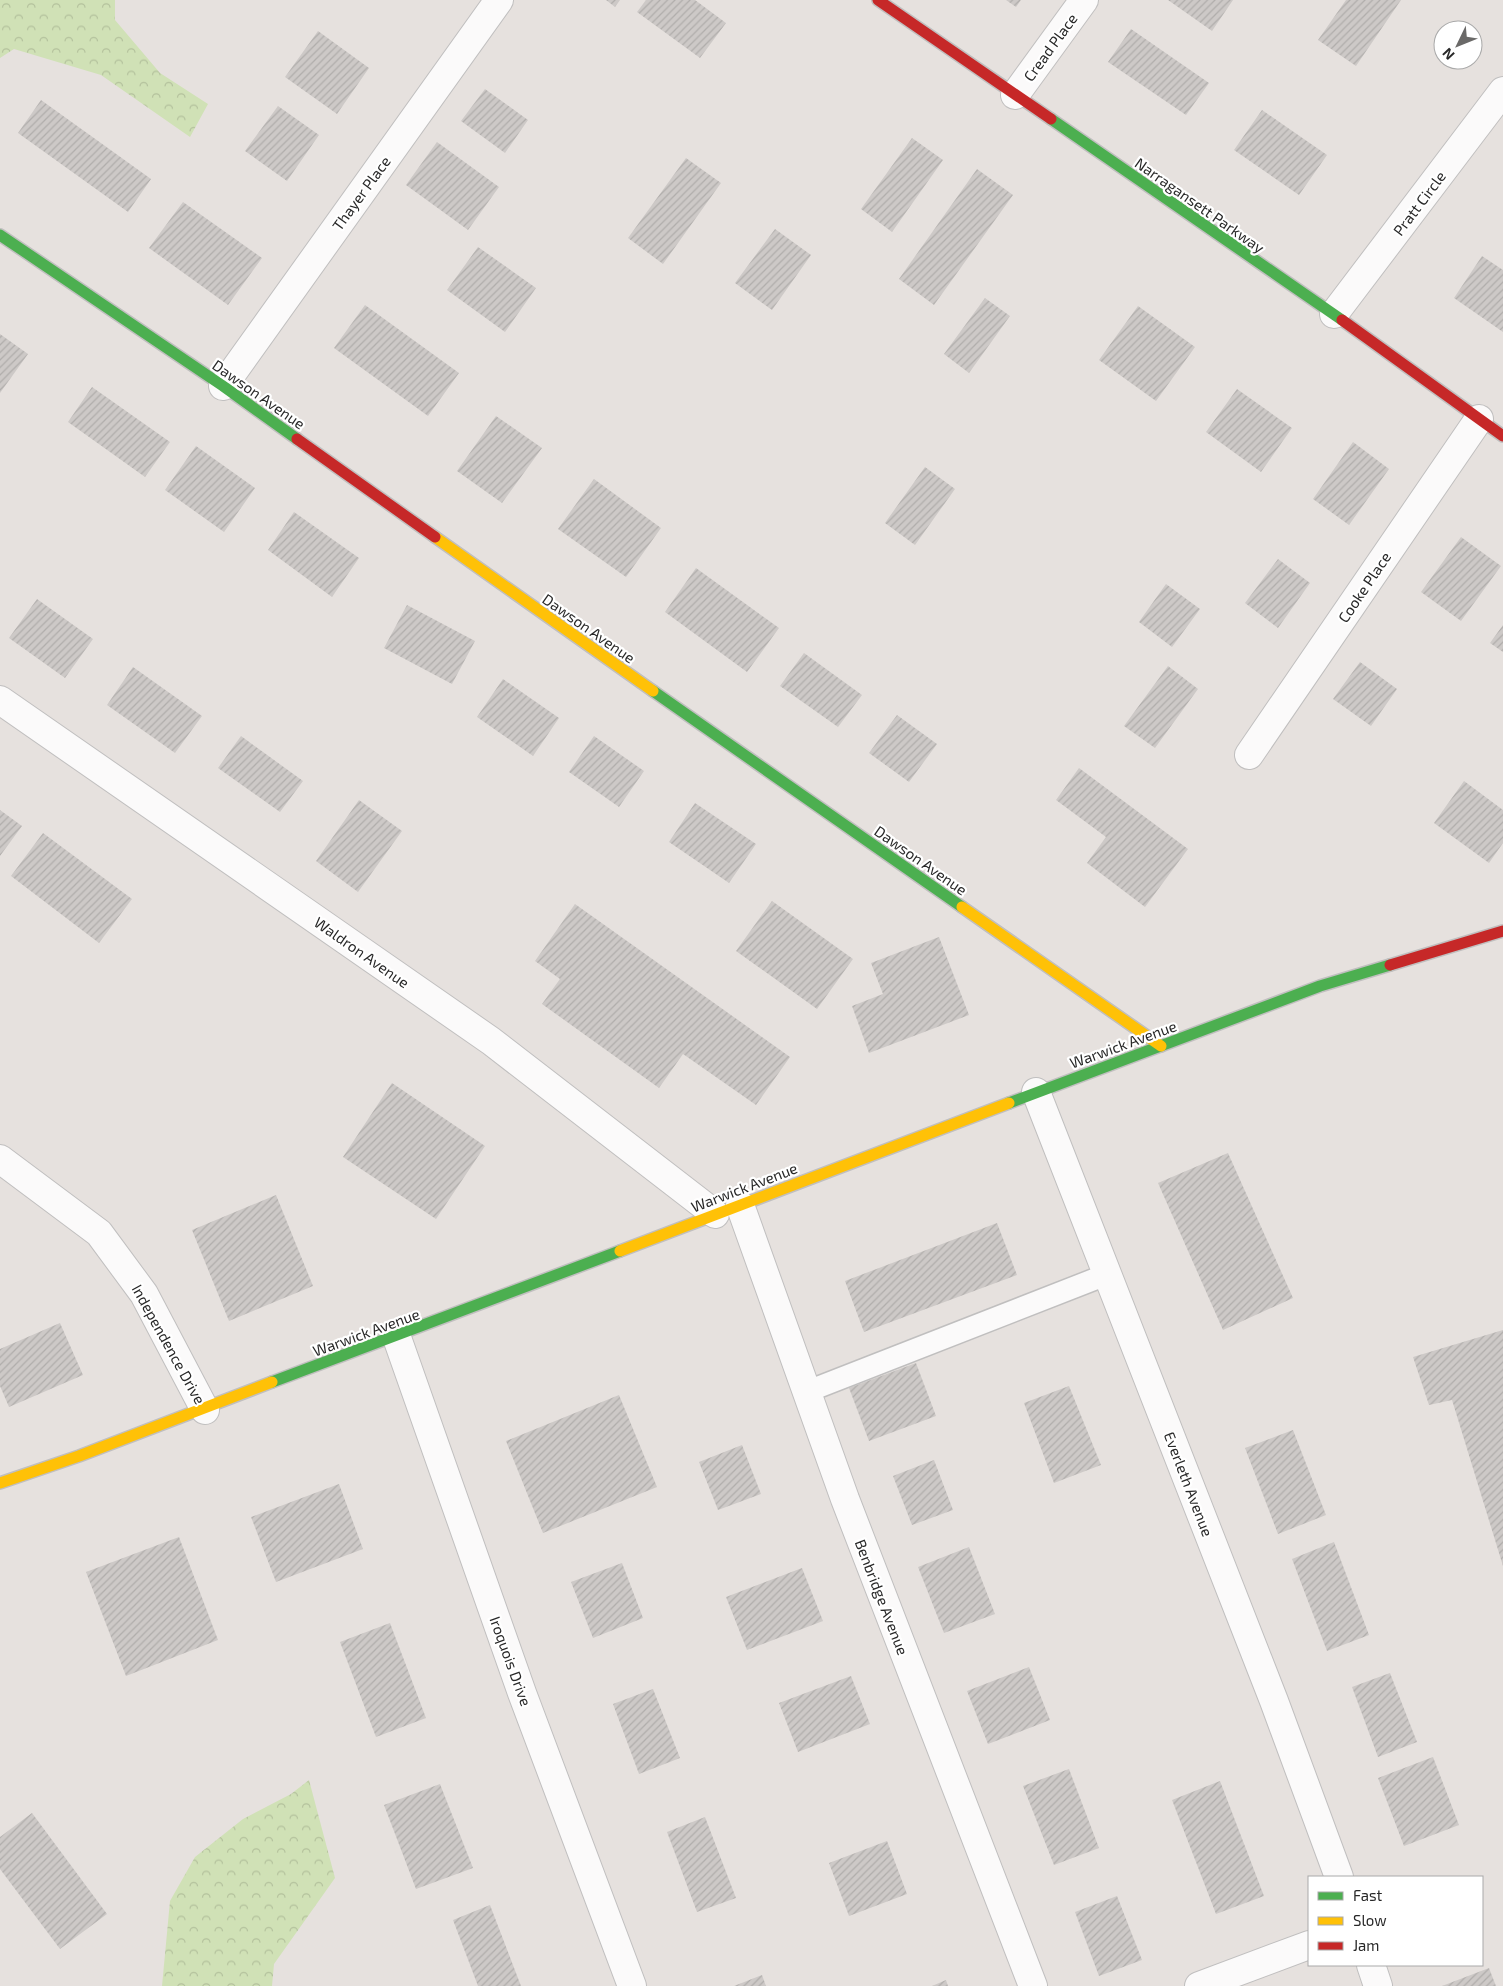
<svg xmlns="http://www.w3.org/2000/svg" width="1503" height="1986" font-family="'Exo 2',sans-serif">
  <defs>
    <pattern id="forest-crowns" width="20" height="18" patternUnits="userSpaceOnUse" patternTransform="scale(1.25)"><rect width="20" height="18" fill="#d0e1b6"/><path d="M2 6a3 3 0 1 1 6 0M12 15a3 3 0 1 1 6 0" fill="none" stroke="#b3c19c"/></pattern>
    <pattern id="building-hatch" width="6" height="6" patternUnits="userSpaceOnUse" patternTransform="scale(1.25)"><rect width="6" height="6" fill="#cdc9c7"/><path d="M-1 1l2-2M0 6l6-6M5 7l2-2" fill="none" stroke="#b0adab"/></pattern>
  </defs>
  <rect width="100%" height="100%" fill="#e6e1de"/>
  <path fill="url(#forest-crowns)" d="M0,0H115V20L160,73L208,104L190,137L101,75L14,49L0,58Z
    M309,1780L335,1878L274,1964L272,1986H162L170,1901L195,1857L243,1819L291,1794Z"/>
  <path fill="url(#building-hatch)" d="M606,0H620L615,7Z
    M646,0H695L726,23L700,58L637,12Z
    M1006,0H1021L1016,7Z
    M1168,0H1233L1212,31Z
    M1346,0H1401L1356,66L1318,40Z
    M1131,29L1209,83L1186,115L1108,62Z
    M318,31L369,68L337,114L285,77Z
    M485,89L528,120L505,153L461,121Z
    M41,100L151,179L128,212L18,133Z
    M278,106L319,135L287,181L245,151Z
    M1262,110L1327,155L1299,195L1234,150Z
    M912,138L943,160L892,232L861,209Z
    M437,142L499,187L468,230L406,185Z
    M686,158L721,183L663,264L628,238Z
    M977,169L1013,195L934,305L899,279Z
    M183,202L262,258L228,305L149,248Z
    M775,229L811,255L772,310L735,283Z
    M478,247L536,288L505,332L447,290Z
    M1482,256L1503,270V332L1454,298Z
    M985,298L1010,316L969,373L944,354Z
    M365,305L459,373L428,416L334,348Z
    M1138,306L1195,347L1156,401L1099,360Z
    M0,334L28,354L0,393Z
    M92,387L170,442L145,477L68,422Z
    M1237,389L1292,428L1261,472L1206,432Z
    M496,416L542,448L502,503L457,471Z
    M1353,442L1389,469L1349,525L1313,499Z
    M196,446L255,488L224,532L165,490Z
    M925,467L955,489L915,545L885,523Z
    M594,479L661,528L626,577L558,529Z
    M294,512L359,558L332,597L268,550Z
    M1461,537L1501,566L1461,621L1421,592Z
    M1278,559L1310,583L1278,628L1245,603Z
    M696,568L779,628L747,672L665,612Z
    M1166,584L1200,609L1172,647L1139,622Z
    M37,599L93,639L65,678L9,638Z
    M407,605L475,641L452,684L384,648Z
    M1503,625V652L1490,643Z
    M804,653L862,695L838,727L780,686Z
    M1360,662L1397,689L1371,726L1333,699Z
    M1168,666L1198,689L1155,748L1124,726Z
    M133,667L202,716L175,753L107,705Z
    M503,679L559,718L533,756L477,717Z
    M897,715L937,744L909,782L869,753Z
    M241,736L303,781L280,812L218,768Z
    M594,736L644,771L619,807L569,772Z
    M1079,768L1188,849L1145,907L1087,863L1106,837L1056,800Z
    M1464,781L1503,810V843L1489,863L1434,823Z
    M359,800L402,831L358,892L316,861Z
    M695,803L756,844L729,883L669,842Z
    M0,810L22,826L0,856Z
    M43,833L132,899L99,943L11,876Z
    M772,901L853,959L817,1009L736,951Z
    M575,904L790,1057L756,1105L683,1054L659,1088L542,1004L560,979L535,961Z
    M939,937L969,1015L869,1053L852,1006L883,994L871,963Z
    M392,1083L485,1146L436,1219L343,1157Z
    M1228,1153L1293,1298L1223,1330L1158,1183Z
    M276,1195L313,1286L229,1321L192,1230Z
    M997,1223L1017,1275L864,1332L845,1281Z
    M60,1323L83,1375L9,1407L0,1386V1349Z
    M1503,1330V1566L1452,1400L1429,1405L1413,1357Z
    M916,1363L936,1416L869,1441L849,1388Z
    M1069,1386L1101,1465L1054,1483L1024,1403Z
    M619,1395L657,1487L543,1533L506,1441Z
    M1293,1430L1326,1515L1278,1534L1245,1448Z
    M742,1445L761,1494L718,1510L699,1462Z
    M934,1460L953,1510L912,1525L893,1476Z
    M339,1484L363,1549L276,1582L251,1517Z
    M179,1537L218,1640L126,1676L86,1572Z
    M1334,1542L1369,1635L1327,1651L1292,1559Z
    M969,1547L995,1614L944,1633L918,1567Z
    M622,1563L643,1618L593,1638L571,1582Z
    M802,1568L823,1621L747,1650L726,1597Z
    M390,1623L426,1718L376,1737L340,1642Z
    M1029,1667L1050,1720L988,1744L967,1691Z
    M1390,1673L1417,1742L1378,1757L1352,1687Z
    M851,1676L870,1724L798,1752L779,1703Z
    M653,1689L680,1758L639,1774L613,1704Z
    M1433,1757L1459,1825L1404,1846L1378,1778Z
    M1069,1769L1099,1848L1054,1865L1023,1786Z
    M1220,1781L1264,1896L1216,1914L1172,1800Z
    M440,1784L473,1868L416,1889L384,1805Z
    M32,1813L107,1914L60,1949L0,1869V1837Z
    M705,1817L736,1898L697,1912L667,1832Z
    M887,1841L907,1894L849,1916L829,1863Z
    M1117,1896L1142,1960L1099,1976L1075,1912Z
    M490,1905L521,1986H478L453,1920Z
    M1489,1968L1496,1986H1442Z
    M762,1975L766,1986H734Z
    M946,1980L948,1986H932Z"/>
  <g fill="none" stroke-linecap="round" stroke-linejoin="round">
    <g stroke="#c0bfbf" stroke-width="24">
      <path id="lane" d="M806,1392L1108,1274"/>
    </g>
    <g stroke="#c0bfbf" stroke-width="30">
      <path id="street" d="M1015,95L1084,0
        M1334,314L1503,91
        M223,386L499,0
        M0,700L491,1041L715,1214
        M1249,755L1479,419
        M1036,1092L1274,1701L1339,1877
        M0,1159L99,1233L144,1294L205,1410
        M740,1205L845,1499L1033,1986
        M396,1335L522,1693L632,1986
        M1371,1965L1378,1986
        M1199,1986L1309,1945"/>
    </g>
    <g stroke="#c0bfbf" stroke-width="14">
      <path id="fast" d="M1051,119L1342,320
        M0,235L223,386L297,439
        M653,691L962,907
        M1009,1103L1320,986L1390,965
        M272,1382L620,1251"/>
    </g>
    <g stroke="#c0bfbf" stroke-width="14">
      <path id="slow" d="M435,537L653,691
        M962,907L1161,1046
        M620,1251L1009,1103
        M0,1483L79,1456L272,1382"/>
    </g>
    <g stroke="#c0bfbf" stroke-width="14">
      <path id="jam" d="M878,0L1051,119
        M1342,320L1503,436
        M297,439L435,537
        M1390,965L1503,931"/>
    </g>
    <use href="#lane" stroke="#fbfafa" stroke-width="21"/>
    <use href="#street" stroke="#fbfafa" stroke-width="28"/>
    <use href="#fast" stroke="#4caf50" stroke-width="11"/>
    <use href="#slow" stroke="#ffc107" stroke-width="11"/>
    <use href="#jam" stroke="#c62828" stroke-width="11"/>
  </g>
  <g text-anchor="middle" dominant-baseline="central" stroke-width="4.5" stroke-linejoin="round" paint-order="stroke">
    <g font-size="15" fill="#282828" stroke="#fff">
      <text transform="translate(1050 47) rotate(-54)">Cread Place</text>
      <text transform="translate(361 193) rotate(-54)">Thayer Place</text>
      <text transform="translate(1419 203) rotate(-53)">Pratt Circle</text>
      <text transform="translate(1200 205) rotate(35)">Narragansett Parkway</text>
      <text transform="translate(259 394) rotate(35)">Dawson Avenue</text>
      <text transform="translate(1364 587) rotate(-56)">Cooke Place</text>
      <text transform="translate(589 628) rotate(35)">Dawson Avenue</text>
      <text transform="translate(921 860) rotate(35)">Dawson Avenue</text>
      <text transform="translate(362 952) rotate(35)">Waldron Avenue</text>
      <text transform="translate(1123 1044) rotate(-20)">Warwick Avenue</text>
      <text transform="translate(744 1187) rotate(-21)">Warwick Avenue</text>
      <text transform="translate(366 1332) rotate(-20)">Warwick Avenue</text>
      <text transform="translate(169 1344) rotate(61)">Independence Drive</text>
      <text transform="translate(1189 1484) rotate(69)">Everleth Avenue</text>
      <text transform="translate(882 1597) rotate(69)">Benbridge Avenue</text>
      <text transform="translate(511 1661) rotate(70)">Iroquois Drive</text>
    </g>
  </g>
  <rect x="1308" y="1876" width="175" height="90" fill="#ffffff" stroke="#a9a9a9"/>
  <rect x="1318" y="1892" width="25" height="8" fill="#4caf50" stroke="#a9a9a9"/>
  <text x="1353" y="1901" font-size="15" fill="#282828">Fast</text>
  <rect x="1318" y="1917" width="25" height="8" fill="#ffc107" stroke="#a9a9a9"/>
  <text x="1353" y="1926" font-size="15" fill="#282828">Slow</text>
  <rect x="1318" y="1942" width="25" height="8" fill="#c62828" stroke="#a9a9a9"/>
  <text x="1353" y="1951" font-size="15" fill="#282828">Jam</text>
  <g transform="translate(1458 45) rotate(227)"><circle r="24" fill="#ffffff" stroke="#a9a9a9"/>
  <path d="M0-4L9 19L0 12L-9 19Z" fill="#6a6968"/>
  <text y="-8" font-size="14" font-weight="bold" text-anchor="middle" fill="#282828">N</text>
  </g>
</svg>
